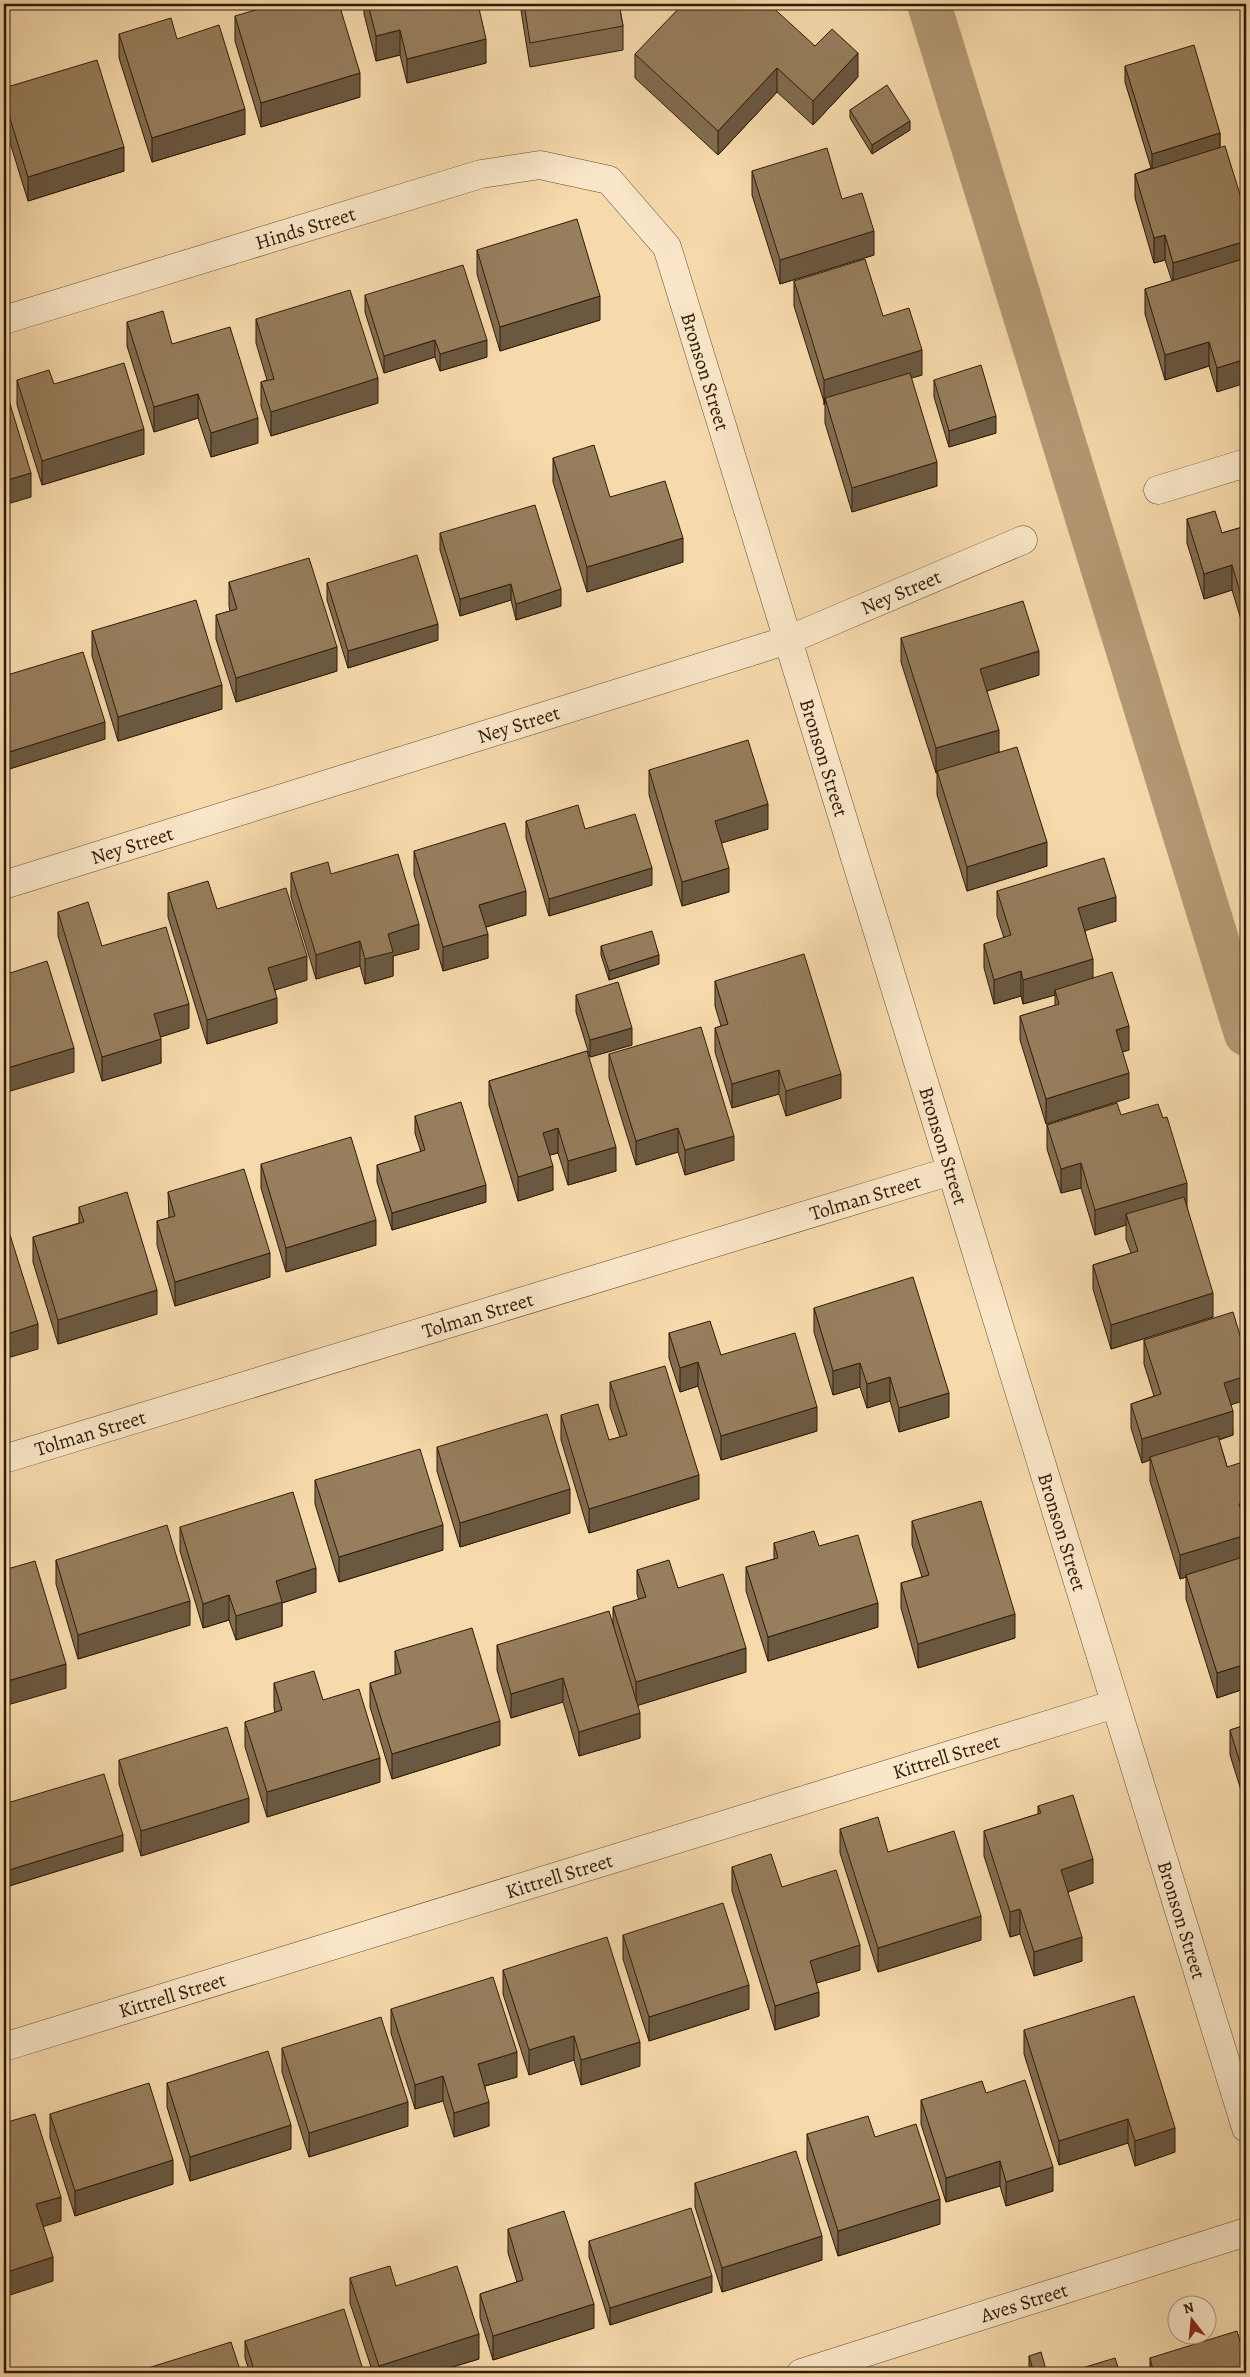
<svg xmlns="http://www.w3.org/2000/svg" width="1250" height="2377" font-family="Alegreya,serif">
  <rect width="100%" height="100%" fill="#f7daac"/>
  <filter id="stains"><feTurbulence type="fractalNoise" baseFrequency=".004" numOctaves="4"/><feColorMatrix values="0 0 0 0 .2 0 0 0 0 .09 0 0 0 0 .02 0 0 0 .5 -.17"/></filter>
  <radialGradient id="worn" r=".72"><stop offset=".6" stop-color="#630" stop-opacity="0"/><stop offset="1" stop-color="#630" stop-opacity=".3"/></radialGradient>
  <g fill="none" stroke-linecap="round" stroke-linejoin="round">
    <path stroke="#b39974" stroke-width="44" d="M929,4L1246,1034"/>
    <g stroke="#614b30" stroke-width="29">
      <g id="minor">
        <path id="s1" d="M4,320L481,174L540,165L609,180L667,247L1246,2128"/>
        <path d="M1158,490L1246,463"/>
        <path id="s2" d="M4,885L788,640L1023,540"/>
        <path id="s3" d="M4,1459L951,1171"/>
        <path id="s4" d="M4,2047L1115,1704"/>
        <path id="s5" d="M801,2373L1246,2232"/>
      </g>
    </g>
    <use href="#minor" stroke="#fae7c9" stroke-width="28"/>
  </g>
  <path fill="#826c50" stroke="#2f1b07" d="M364,4H478L486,63L407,83L400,55L376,61L364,14Z
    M520,4H619L623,26V50L530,67Z
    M235,16L360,97L261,127L235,41Z
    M119,34L177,39L245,134L152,162L119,58Z
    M815,46L858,77L813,125L777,92L718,155L635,78V54Z
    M1125,66L1220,133L1217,392L1209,366L1165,380L1145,314V289L1172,281L1165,260L1154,263L1135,198V174L1151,168L1125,82Z
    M4,88L124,171L28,201L4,123Z
    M850,110L910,130L872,154L850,118Z
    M752,171L842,199L874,255L780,284L752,195Z
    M477,250L600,320L500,351L477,274Z
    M794,281L883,316L922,375L911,378L937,486L852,512L825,423V405L794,306Z
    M365,295L487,357L440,371L435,357L384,373L365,312Z
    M256,319L378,403L271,436L261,406V382L267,380L256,343Z
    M127,322L172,344L258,443L211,457L198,418L154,432L127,346Z
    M17,380L54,384L144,454L42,485L17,405Z
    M934,380L996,433L949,447L934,397Z
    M553,458L610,497L683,562L587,592L553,482Z
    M1187,519L1222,533L1246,526V636L1232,590L1204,599L1187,543Z
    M440,533L561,606L516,620L511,600L460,616L440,550Z
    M229,582L337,671L236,702L216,639V615L230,611L229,606Z
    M327,583L438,640L348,668L327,600Z
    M92,631L222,709L118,741L92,656Z
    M901,638L1039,675L987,691L999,752L1047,866L967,891L937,795V772L936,773L901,662Z
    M4,676L105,739L6,770L4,764Z
    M649,770L768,829L721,843L729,892L682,906L649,795Z
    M526,821L585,829L652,885L549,916L526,838Z
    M414,851L526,915L486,927L488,958L443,971L414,875Z
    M291,873L331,874L419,949L393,956V976L365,984L360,966L316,979L291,897Z
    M997,891L1116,921L1085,930L1093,978L1129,1050L1122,1052L1129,1098L1046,1124L1020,1040V1016L1055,1006V995L1023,1004L1021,996L994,1004L984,968V944L1004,938L997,916Z
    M168,893L217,909L307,980L275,990L277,1023L207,1044L168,917Z
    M58,912L102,946L189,1028L160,1037L161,1063L102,1081L58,936Z
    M601,946L659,964L609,980L601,955Z
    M715,981L841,1098L786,1116L779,1094L732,1108L715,1052V1028L721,1026L715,1006Z
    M576,995L632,1045L590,1057L576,1012Z
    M587,1051L616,1171L568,1185L558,1153L549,1155L553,1190L518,1201L489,1105V1081Z
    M609,1054L734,1160L685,1175L678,1152L636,1165L609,1078Z
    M1121,1115L1187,1207L1213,1317L1111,1349L1093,1289V1265L1131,1253L1126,1239V1225L1095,1235L1081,1188L1061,1193L1047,1149V1125Z
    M415,1116L486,1202L392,1230L377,1182V1165L421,1152L415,1133Z
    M261,1164L376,1245L286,1272L261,1188Z
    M168,1192L270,1277L175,1306L157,1245V1221L169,1218Z
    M79,1207L157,1314L58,1344L33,1262V1237L79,1223Z
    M814,1308L949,1417L899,1432L890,1401L867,1408L860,1387L833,1395L814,1332Z
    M669,1333L721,1355L817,1431L721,1460L698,1386L680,1392L669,1358Z
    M1144,1340L1231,1405L1233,1435L1219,1440L1246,1528V1713L1244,1705V1689L1217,1698L1186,1599V1577L1180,1579L1150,1481V1460L1142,1463L1131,1428V1404L1154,1396L1144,1364Z
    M610,1382L699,1499L589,1533L561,1440V1415L609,1440L620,1437L610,1407Z
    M437,1447L570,1513L460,1547L437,1471Z
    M315,1480L443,1550L339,1582L315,1504Z
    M912,1521L1015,1638L918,1668L901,1608V1583L922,1577L912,1545Z
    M180,1527L316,1592L282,1603V1626L236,1640L229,1620L203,1628L180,1551Z
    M774,1543L819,1546L878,1627L768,1661L746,1591V1567L774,1559Z
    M56,1560L190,1625L78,1659L56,1584Z
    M637,1570L678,1588L746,1672L638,1705L640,1738L579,1756L563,1702L511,1718L497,1670V1645L613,1626V1607L639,1600L637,1594Z
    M395,1651L500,1745L392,1779L370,1707V1683L395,1675Z
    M274,1683L323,1700L380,1782L267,1817L245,1747V1722L275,1713L274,1708Z
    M1246,1725V1806L1230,1755V1730Z
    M119,1760L249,1822L141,1856L119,1784Z
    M4,1804L123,1851L9,1886L4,1870Z
    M1038,1806L1093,1883L1068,1892L1082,1961L1034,1976L1020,1934L1010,1937L984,1856V1831L1038,1814Z
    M840,1829L888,1852L981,1940L878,1972L840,1853Z
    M732,1867L782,1887L860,1970L816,1983L819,2016L775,2030L732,1891Z
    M623,1935L749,2009L649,2041L623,1959Z
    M503,1970L640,2066L581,2085L574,2060L529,2075L503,1994Z
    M391,2009L517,2077L485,2086L489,2126L454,2137L443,2101L415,2109L391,2033Z
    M1024,2030L1175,2152L1135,2166L1128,2143L1059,2165L1024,2054Z
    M282,2048L408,2126L309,2157L282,2072Z
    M167,2083L291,2149L190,2181L167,2107Z
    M986,2093L1053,2191L1006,2206L1000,2186L946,2202L921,2124V2100Z
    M50,2114L173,2184L75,2216L50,2138Z
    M807,2134L875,2137L940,2224L838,2256L807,2159Z
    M695,2183L822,2260L722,2292L695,2207Z
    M508,2229L594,2328L493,2360L480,2318V2294L517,2282L508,2253Z
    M589,2241L712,2292L610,2325L589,2257Z
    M350,2278L396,2286L479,2359L432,2373H373L350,2303Z
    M245,2341L364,2373H250L245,2358Z
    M1029,2356L1047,2373H1029Z
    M1150,2358L1246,2373H1150Z"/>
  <path fill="#6a5841" stroke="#2f1b07" d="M400,30V55L376,61V36Z
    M486,39V63L407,83V59Z
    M858,53V77L813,125V101Z
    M777,68V92L718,155V131Z
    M360,73V97L261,127V103Z
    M245,109V134L152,162V138Z
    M910,121V130L872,154V145Z
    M1220,133V150L1152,171V154Z
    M124,147V171L28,201V177Z
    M4,181H6V205L4,206Z
    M874,231V255L780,284V260Z
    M1165,235V260L1154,263V238Z
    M1246,241V265L1173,287V263Z
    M600,296V320L500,351V327Z
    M435,340V357L384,373V356Z
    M487,340V357L440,371V354Z
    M1209,342V366L1165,380V355Z
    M922,350V375L826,404L825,398L824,405V380Z
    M1246,359V383L1217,392V368Z
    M378,378V403L271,436V412Z
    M198,394V418L154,432V407Z
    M996,416V433L949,447V431Z
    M258,418V443L211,457V433Z
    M144,429V454L42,485V461Z
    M937,462V486L852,512V488Z
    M31,473V497L4,505V481Z
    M683,538V562L587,592V567Z
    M1232,565V590L1204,599V574Z
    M511,584V600L460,616V599Z
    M561,589V606L516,620V604Z
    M438,624V640L348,668V651Z
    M337,647V671L236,702V678Z
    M1039,651V675L980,693V669Z
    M222,685V709L118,741V717Z
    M105,722V739L6,770V753Z
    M999,730V754L936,773V748Z
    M768,804V829L715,845V821Z
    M1047,842V866L967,891V867Z
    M652,868V885L549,916V899Z
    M729,868V892L682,906V882Z
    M526,891V915L479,929V905Z
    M1116,897V921L1078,933V908Z
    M419,924V949L393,956V976L365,984V959L388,934Z
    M488,934V958L443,971V947Z
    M360,941V966L316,979V955Z
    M659,955V964L609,980V971Z
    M307,956V980L268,992V968Z
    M1093,959V983L1055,990V995L1023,1004V980Z
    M1021,971V996L994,1004V980Z
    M277,998V1023L207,1044V1020Z
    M189,1004V1028L154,1039V1014Z
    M1129,1026V1050L1116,1054V1030Z
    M632,1028V1045L590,1057V1040Z
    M161,1039V1063L102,1081V1057Z
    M74,1048V1072L4,1093V1069Z
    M779,1070V1094L732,1108V1084Z
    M1129,1073V1098L1046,1124V1099Z
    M841,1074V1098L786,1116V1091Z
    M558,1128V1153L543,1157V1133Z
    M678,1128V1152L636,1165V1141Z
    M734,1136V1160L685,1175V1150Z
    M616,1147V1171L568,1185V1161Z
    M1081,1163V1188L1061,1193V1169Z
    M553,1166V1190L518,1201V1177Z
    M1187,1183V1207L1129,1224L1126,1214V1225L1095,1235V1210Z
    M486,1185V1202L392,1230V1213Z
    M376,1220V1245L286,1272V1248Z
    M270,1253V1277L175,1306V1282Z
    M157,1290V1314L58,1344V1320Z
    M1213,1293V1317L1111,1349V1325Z
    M38,1324V1349L4,1359V1335Z
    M698,1362V1386L680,1392V1368Z
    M860,1363V1387L833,1395V1371Z
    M1246,1376V1400L1224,1407V1383Z
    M890,1377V1401L867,1408V1384Z
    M949,1393V1417L899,1432V1408Z
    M817,1407V1431L721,1460V1436Z
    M1233,1411V1435L1151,1460L1150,1457V1460L1142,1463V1439Z
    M699,1475V1499L589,1533V1509Z
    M570,1489V1513L460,1547V1523Z
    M1246,1502V1526L1239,1504Z
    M443,1525V1550L339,1582V1557Z
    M1246,1535V1559L1186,1575V1577L1180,1579V1555Z
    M316,1568V1592L282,1603V1626L236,1640V1616L276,1581Z
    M229,1595V1620L203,1628V1604Z
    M190,1601V1625L78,1659V1635Z
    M878,1603V1627L768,1661V1637Z
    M1015,1614V1638L918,1668V1644Z
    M746,1648V1672L636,1706V1682Z
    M66,1664V1688L4,1706V1682Z
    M1246,1664V1688L1244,1681V1689L1217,1698V1673Z
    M563,1678V1702L511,1718V1694Z
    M640,1713V1738L579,1756V1732Z
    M500,1721V1745L392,1779V1754Z
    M380,1758V1782L267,1817V1792Z
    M249,1798V1822L141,1856V1831Z
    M123,1835V1851L9,1886V1870Z
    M1093,1859V1883L1061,1894V1870Z
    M1020,1909V1934L1010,1937V1912Z
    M981,1916V1940L878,1972V1948Z
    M1082,1937V1961L1034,1976V1952Z
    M860,1945V1970L810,1985V1961Z
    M749,1985V2009L649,2041V2017Z
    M819,1992V2016L775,2030V2006Z
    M574,2036V2060L529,2075V2050Z
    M640,2042V2066L581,2085V2060Z
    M517,2052V2077L478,2088V2064Z
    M443,2076V2101L415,2109V2085Z
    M408,2102V2126L309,2157V2133Z
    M489,2102V2126L454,2137V2113Z
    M1128,2119V2143L1059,2165V2141Z
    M291,2125V2149L190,2181V2157Z
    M1175,2128V2152L1135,2166V2141Z
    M173,2160V2184L75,2216V2191Z
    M1000,2161V2186L946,2202V2178Z
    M1053,2167V2191L1006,2206V2182Z
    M61,2197V2221L36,2229V2204Z
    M940,2199V2224L838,2256V2231Z
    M822,2236V2260L722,2292V2268Z
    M53,2257V2281L4,2297V2273Z
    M712,2276V2292L610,2325V2308Z
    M594,2304V2328L493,2360V2336Z
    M479,2334V2359L432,2373H379V2366Z"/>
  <path fill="#977e5d" stroke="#2f1b07" d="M276,4H339L360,73L261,103L235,16Z
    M368,4H478L486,39L407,59L400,30L376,36Z
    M524,4H619L623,26L530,43Z
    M683,4H769L815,46L832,29L858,53L813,101L777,68L718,131L635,54Z
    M171,18L177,39L219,25L245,109L152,138L119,34Z
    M1194,45L1220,133L1152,154L1125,66Z
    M97,60L124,147L28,177L4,99V88Z
    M887,85L910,121L872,145L850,110Z
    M1225,146L1246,214V241L1173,263L1165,235L1154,238L1135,174Z
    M827,148L842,199L862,193L874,231L780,260L752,171Z
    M4,172L6,181H4Z
    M577,219L600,296L500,327L477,250Z
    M1246,258V359L1217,368L1209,342L1165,355L1145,289Z
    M865,259L883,316L909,308L922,350L824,380L794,281Z
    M463,265L487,340L440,354L435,340L384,356L365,295Z
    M350,290L378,378L271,412L261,382L274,379L256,319Z
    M163,311L172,344L230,327L258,418L211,433L198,394L154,407L127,322Z
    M124,363L144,429L42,461L17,380L49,370L54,384Z
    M981,365L996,416L949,431L934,380Z
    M910,373L937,462L852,488L825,398Z
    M7,394L31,473L4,481V395Z
    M594,445L610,497L665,481L683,538L587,567L553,458Z
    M535,505L561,589L516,604L511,584L460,599L440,533Z
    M1215,511L1222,533L1246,526V612L1232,565L1204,574L1187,519Z
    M417,555L438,624L348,651L327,583Z
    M309,558L337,647L236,678L216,615L237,609L229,582Z
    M196,600L222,685L118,717L92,631Z
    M1023,601L1039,651L980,669L999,730L936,748L901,638Z
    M83,652L105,722L6,753L4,747V676Z
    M748,740L768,804L715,821L729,868L682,882L649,770Z
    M1017,747L1047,842L967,867L937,771Z
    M578,805L585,829L635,814L652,868L549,899L526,821Z
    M505,823L526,891L479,905L488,934L443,947L414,851Z
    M398,854L419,924L388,934L393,952L365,959L360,941L316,955L291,873L328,862L331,874Z
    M1104,858L1116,897L1078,908L1093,959L1023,980L1021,971L994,980L984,944L1011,935L997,891Z
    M208,881L217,909L286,888L307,956L268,968L277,998L207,1020L168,893Z
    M88,902L102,946L166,927L189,1004L154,1014L161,1039L102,1057L58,912Z
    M652,931L659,955L609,971L601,946Z
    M804,954L841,1074L786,1091L779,1070L732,1084L715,1028L728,1024L715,981Z
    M47,961L74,1048L4,1069V975Z
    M1112,972L1129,1026L1116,1030L1129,1073L1046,1099L1020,1016L1059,1004L1055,990Z
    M618,982L632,1028L590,1040L576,995Z
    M701,1027L734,1136L685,1150L678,1128L636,1141L609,1054Z
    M587,1051L616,1147L568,1161L558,1128L543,1133L553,1166L518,1177L489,1081Z
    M461,1102L486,1185L392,1213L377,1165L425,1150L415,1116Z
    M1117,1103L1121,1115L1158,1104L1163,1118L1167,1117L1187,1183L1095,1210L1081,1163L1061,1169L1047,1125Z
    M351,1137L376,1220L286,1248L261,1164Z
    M244,1169L270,1253L175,1282L157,1221L175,1216L168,1192Z
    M127,1192L157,1290L58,1320L33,1237L84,1222L79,1207Z
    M1184,1197L1213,1293L1111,1325L1093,1265L1138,1251L1126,1214Z
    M10,1235L38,1324L4,1335V1237Z
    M913,1277L949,1393L899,1408L890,1377L867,1384L860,1363L833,1371L814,1308Z
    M1233,1312L1246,1355V1376L1224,1383L1233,1411L1142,1439L1131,1404L1161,1394L1144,1340Z
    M710,1321L721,1355L795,1333L817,1407L721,1436L698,1362L680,1368L669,1333Z
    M665,1366L699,1475L589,1509L561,1415L598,1404L609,1440L627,1435L610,1382Z
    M547,1414L570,1489L460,1523L437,1447Z
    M1218,1436L1227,1467L1246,1461V1502L1239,1504L1246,1528V1535L1180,1555L1150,1457Z
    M420,1449L443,1525L339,1557L315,1480Z
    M293,1492L316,1568L276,1581L282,1602L236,1616L229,1595L203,1604L180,1527Z
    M981,1501L1015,1614L918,1644L901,1583L929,1575L912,1521Z
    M167,1525L190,1601L78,1635L56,1560Z
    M814,1531L819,1546L858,1535L878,1603L768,1637L746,1567L778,1558L774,1543Z
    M1246,1556V1664L1217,1673L1186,1575Z
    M669,1560L678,1588L723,1574L746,1648L636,1682L613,1607L646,1597L637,1570Z
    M35,1561L66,1664L4,1682V1570Z
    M609,1611L640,1713L579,1732L563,1678L511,1694L497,1645Z
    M472,1628L500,1721L392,1754L370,1683L401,1673L395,1651Z
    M314,1671L323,1700L359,1689L380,1758L267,1792L245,1722L282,1710L274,1683Z
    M1246,1680V1688L1244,1681Z
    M1246,1725V1782L1230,1730Z
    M227,1727L249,1798L141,1831L119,1760Z
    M104,1774L123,1835L9,1870L4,1854V1804Z
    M1073,1795L1093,1859L1061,1870L1082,1937L1034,1952L1020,1909L1010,1912L984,1831L1041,1813L1038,1806Z
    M878,1817L888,1852L954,1831L981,1916L878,1948L840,1829Z
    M771,1854L782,1887L836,1870L860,1945L810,1961L819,1992L775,2006L732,1867Z
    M723,1903L749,1985L649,2017L623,1935Z
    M607,1937L640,2042L581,2060L574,2036L529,2050L503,1970Z
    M493,1977L517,2052L478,2064L489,2102L454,2113L443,2076L415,2085L391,2009Z
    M1134,1996L1175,2128L1135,2141L1128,2119L1059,2141L1024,2030Z
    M381,2017L408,2102L309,2133L282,2048Z
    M268,2051L291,2125L190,2157L167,2083Z
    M1025,2080L1053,2167L1006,2182L1000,2161L946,2178L921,2100L982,2081L986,2093Z
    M149,2083L173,2160L75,2191L50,2114Z
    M35,2114L61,2197L36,2204L53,2257L4,2273V2123Z
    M868,2116L875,2137L916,2124L940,2199L838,2231L807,2134Z
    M796,2151L822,2236L722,2268L695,2183Z
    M691,2208L712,2276L610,2308L589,2241Z
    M564,2211L594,2304L493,2336L480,2294L523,2280L508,2229Z
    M390,2266L396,2286L457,2266L479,2334L379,2366L350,2278Z
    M344,2309L364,2373H255L245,2341Z
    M1237,2331L1246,2361V2373H1154L1150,2358Z
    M231,2342L241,2373H132Z
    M1041,2352L1047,2373H1034L1029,2356Z
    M1115,2358L1120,2373H1066Z
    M109,2368L111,2373H94Z"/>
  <g text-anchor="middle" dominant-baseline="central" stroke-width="4" stroke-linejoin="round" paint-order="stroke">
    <g font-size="20" fill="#2f1b07" stroke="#fae7c9">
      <text stroke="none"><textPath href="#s1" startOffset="315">Hinds Street</textPath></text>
      <text stroke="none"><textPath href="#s1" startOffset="848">Bronson Street</textPath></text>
      <text stroke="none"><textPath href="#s2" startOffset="944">Ney Street</textPath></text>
      <text stroke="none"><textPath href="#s2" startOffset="539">Ney Street</textPath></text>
      <text stroke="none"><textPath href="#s1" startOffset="1252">Bronson Street</textPath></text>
      <text stroke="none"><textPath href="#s2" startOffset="134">Ney Street</textPath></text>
      <text stroke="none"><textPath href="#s1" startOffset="1658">Bronson Street</textPath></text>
      <text stroke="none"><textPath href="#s3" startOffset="900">Tolman Street</textPath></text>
      <text stroke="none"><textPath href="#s3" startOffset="495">Tolman Street</textPath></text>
      <text stroke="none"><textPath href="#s3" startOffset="90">Tolman Street</textPath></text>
      <text stroke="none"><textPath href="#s1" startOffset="2062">Bronson Street</textPath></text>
      <text stroke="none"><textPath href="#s4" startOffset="986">Kittrell Street</textPath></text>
      <text stroke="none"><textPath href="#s4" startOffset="581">Kittrell Street</textPath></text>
      <text stroke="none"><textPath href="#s1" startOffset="2468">Bronson Street</textPath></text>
      <text stroke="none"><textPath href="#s4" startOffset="176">Kittrell Street</textPath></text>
      <text stroke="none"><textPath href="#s5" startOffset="234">Aves Street</textPath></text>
    </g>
  </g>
  <rect width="1250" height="2377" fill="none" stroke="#f7daac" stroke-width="20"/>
  <rect x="5" y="5" width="1240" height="2367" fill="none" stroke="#2f1b07" stroke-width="2.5"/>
  <rect x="10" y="10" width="1230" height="2357" fill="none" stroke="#2f1b07"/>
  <g transform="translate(1192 2320) rotate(344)"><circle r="24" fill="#fae7c9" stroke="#a9957b"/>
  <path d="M0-4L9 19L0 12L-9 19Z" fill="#8f2418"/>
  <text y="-8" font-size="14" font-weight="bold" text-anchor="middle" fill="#2f1b07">N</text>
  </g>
  <rect width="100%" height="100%" filter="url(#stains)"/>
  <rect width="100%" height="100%" fill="url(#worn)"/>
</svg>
